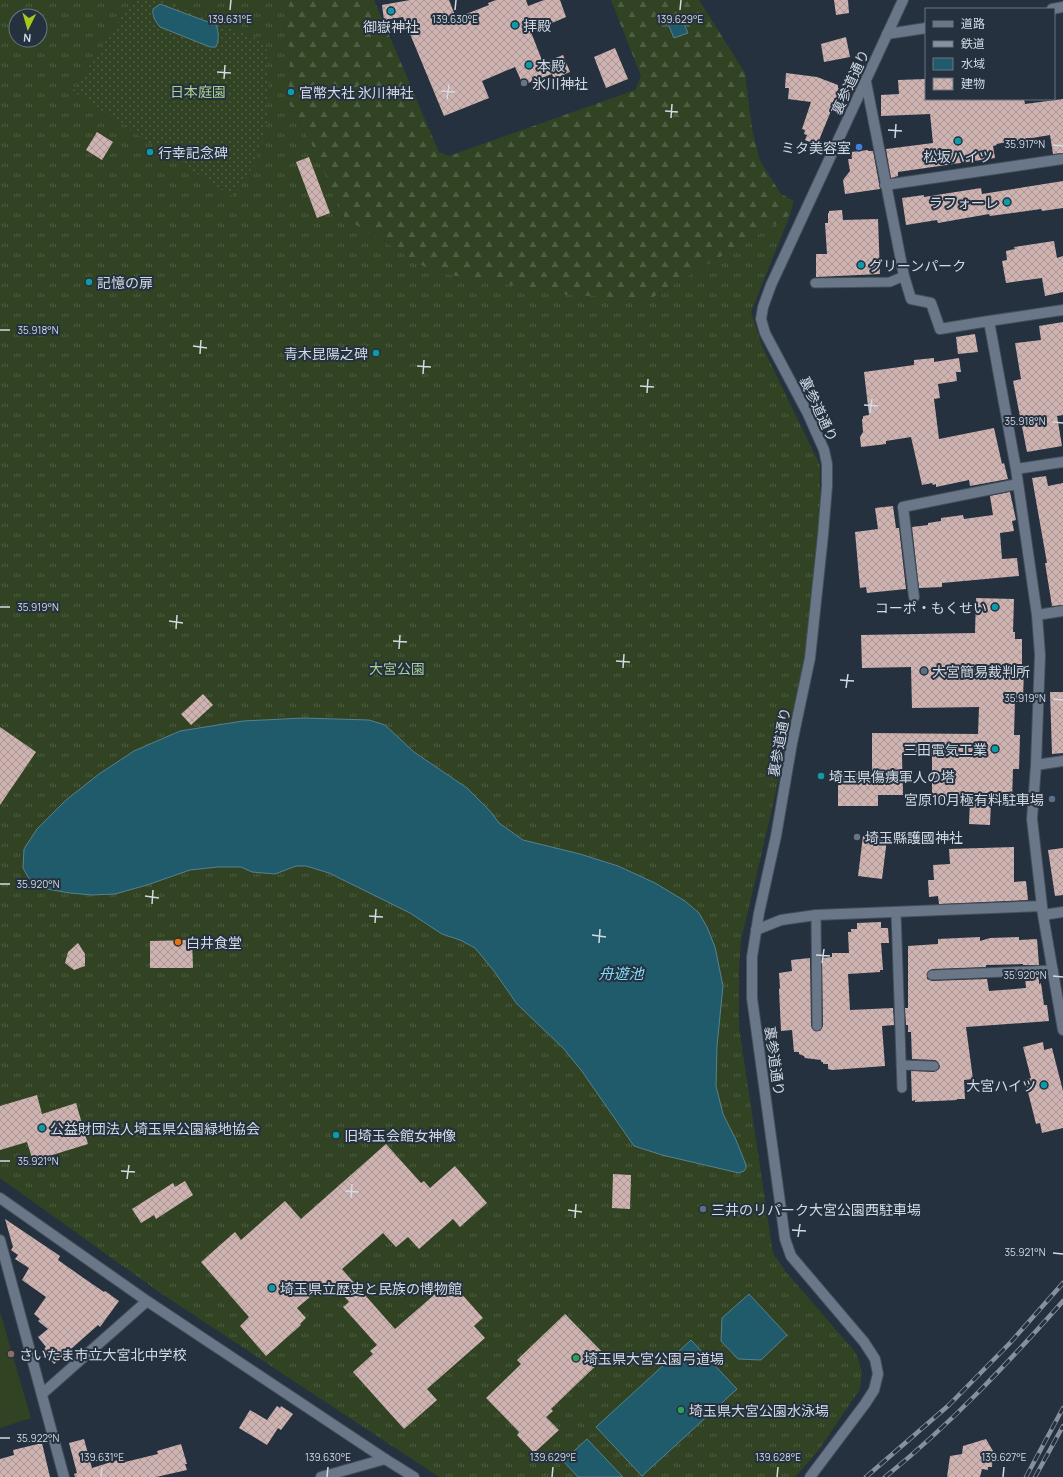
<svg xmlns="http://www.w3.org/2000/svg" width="1063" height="1477" font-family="Manrope,'Noto Sans JP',sans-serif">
  <defs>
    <pattern id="grass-tufts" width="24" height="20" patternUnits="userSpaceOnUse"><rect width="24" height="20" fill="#314323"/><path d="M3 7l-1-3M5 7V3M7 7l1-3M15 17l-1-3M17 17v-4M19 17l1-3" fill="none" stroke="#4e5e43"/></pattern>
    <pattern id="forest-firs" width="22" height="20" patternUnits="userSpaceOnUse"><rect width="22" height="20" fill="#314323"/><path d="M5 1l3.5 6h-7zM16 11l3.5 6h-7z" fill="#4e5e43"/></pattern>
    <pattern id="garden-dots" width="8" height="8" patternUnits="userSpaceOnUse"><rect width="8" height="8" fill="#314323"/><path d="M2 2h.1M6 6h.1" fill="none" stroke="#4e5e43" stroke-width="1.8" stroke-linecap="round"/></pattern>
    <pattern id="building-cross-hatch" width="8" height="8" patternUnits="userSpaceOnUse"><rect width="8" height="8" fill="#ceb3b1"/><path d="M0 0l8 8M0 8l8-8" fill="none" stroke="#aa9696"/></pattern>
  </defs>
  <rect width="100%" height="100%" fill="#25313f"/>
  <path fill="url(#grass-tufts)" fill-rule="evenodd" d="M0,0H290L284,26L290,52L288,101L314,149L650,299L790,215L751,312L762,346L820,465V502L818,537L805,658L771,813L741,941L739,968V1027L773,1253L786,1272L856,1353L862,1372L860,1389L818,1451L795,1477H439L159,1292L0,1178ZM16,16H40V40H16Z"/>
  <path fill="url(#forest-firs)" d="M290,0H374L439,152L449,156L635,90L641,76L611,0H699L745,73L752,129L760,161L781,194L794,201L790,215L650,299L570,295L433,272L345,218L314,149L288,101L290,52L284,26Z"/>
  <path fill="url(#garden-dots)" d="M133,0H162L266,43L269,91L267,124L255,164L233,197L156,147L73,91Z"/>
  <path fill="#314323" d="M0,1312L31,1418L0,1428Z"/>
  <path fill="#205b6c" stroke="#568190" d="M160,4L216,25C219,31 219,41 216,47H210L160,27C156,22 152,17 153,9Z
    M682,19L688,33L674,38L668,24Z
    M304,718L369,720L385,725L414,752L467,788L490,811L499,823L523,840L580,854L618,866L655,883L685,901L699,913L707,927L715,947L723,986L717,1046L716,1086L723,1114L736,1140L746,1165V1168L744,1171L739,1173L662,1155L634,1146L581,1070L563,1048L517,1004L494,971L475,948L460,940L442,934L410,913L329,873L306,866H296L275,874L252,872L241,867H218L190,870L147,885L115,894L92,895L70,893L47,889L37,885L28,877L23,868L24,849L37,829L66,800L99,774L134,751L180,731L243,721Z
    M749,1294L787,1335L761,1360L738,1359L721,1341L722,1318Z
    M691,1340L737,1389L642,1476L596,1427Z
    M587,1439L623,1477H578L563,1461Z"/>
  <path fill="url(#building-cross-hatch)" d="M410,0H449L456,18L489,5L488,3L496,0H526L528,6L544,0H560L566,17L531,32L543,63L563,55L570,72L554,79L552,74L523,85L515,67L482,81L489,98L444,116L403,17L384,20L382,5Z
    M834,0H848L849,13L836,15Z
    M846,37L850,57L824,62L821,44Z
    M615,48L628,79L606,88L594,57Z
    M786,73L817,77L838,85V88L840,89L817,145L805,140L807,135L804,134L805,130L802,129L811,102L788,99L789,88H785Z
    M926,79V99H1024L1025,104L1063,99V153L1053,154L1050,135L996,144L997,145L993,146L995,158L898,172V176L891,178L886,149L933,143L930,114L881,116V95L899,94L898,80Z
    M97,132L113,142L102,160L86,150Z
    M868,150V151H873L880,189L845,194L843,180L850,171L848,159H852L851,152Z
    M309,157L330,213L317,218L296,162Z
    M1063,181V208L1042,211L1041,209L990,216L989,214L938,223L937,220L906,225L902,198L924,195V197L981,188L982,194Z
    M842,210L843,220L878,219L880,274L816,277V254H827L825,223H828V213H829V211Z
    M1054,241L1057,258L1063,256V292L1045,296L1042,278L1006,283L1002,261L1007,260L1006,251L1015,249L1014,247Z
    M1063,322V415L1057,416L1062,446L1027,452L1013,381L1021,379L1015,343L1041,340L1039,326Z
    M975,334L978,352L958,354L956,337Z
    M934,358V362L959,358L961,372H956L957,381L938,384L940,398L934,399L939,439L994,428L1002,464L1004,463L1008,479L970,486L969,480L936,487V484L933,485L932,483L922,485L911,437L886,441V444L861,447L860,437L863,432L862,419H863V416L869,415L864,372L914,365V360Z
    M1046,476L1048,486L1063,483V605L1052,606L1045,563H1047L1032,478Z
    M1010,492L1016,520L1012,521L1014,531L1000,533L1002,559L1017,558L1019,576L942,583V587L919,588L912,527L928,525V523L941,521V518L963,515L964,519L993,515L990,496Z
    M893,506L896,528H899L906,589L867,593L866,587L860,588L855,532L878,529L875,508Z
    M976,598L1014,599L1013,632H1015V639H1022V669H1024L1023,699H1015L1014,735H1020L1019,769H1013L1012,801L991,800L990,825L969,824L970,800L932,799V756H902L903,795H878V806H838V772L872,773V733L978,734L979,707L912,708L911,667L862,668L861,635L975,633Z
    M1050,692H1063V753L1052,754Z
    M203,694L213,705L191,725L181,714Z
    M0,727L36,752L0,805Z
    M863,836L887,839L882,879L858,876Z
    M1014,847V882L1026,881L1028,900L939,904L938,896L929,897L928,880H934L933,865L950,864L949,849Z
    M1063,848V895L1055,896L1048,850Z
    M881,922V928H888L889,943H881L883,970H880V972L848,974L850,1010L893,1008L894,1025L882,1026L885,1066L832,1070L828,1069V1064H823V1062H821V1060L805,1058L804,1056L799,1054V1052H794L792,1030L781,1031L779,989L780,988L779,973L792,971L791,960L810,958L811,1026L814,1031H820L823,1026L822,958L832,957V953H849L848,932H851V929H857V923Z
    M980,937V941L990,938L1019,937V940L1037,939L1039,965H1023V964L986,965V967L932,969L927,973V979L932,981L987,979L989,991L1026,988L1025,977H1039V984L1041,983L1044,1005H1047L1049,1021L966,1027L973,1079L964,1080L965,1099H957V1100L915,1102V1100L912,1101L911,1071L934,1072L939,1069L940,1066L937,1061L935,1060L912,1059L911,1032H908V1025H906L905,1008H908V946L938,944V939Z
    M192,940L193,968H150V941Z
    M78,943L85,954V966L74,970L65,963L68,952Z
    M1043,1042L1044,1050L1052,1048L1063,1091V1128L1042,1133L1040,1123L1036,1124L1025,1080L1031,1078L1023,1047Z
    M37,1095L42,1114L76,1103L88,1144L33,1161L27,1142L0,1150V1106Z
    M386,1144L421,1183L424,1181L430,1188L455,1166L487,1203L460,1227L453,1219L419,1249L408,1237L396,1247L383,1233L342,1269L395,1329L450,1281L483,1318L474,1326L485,1338L427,1389L437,1400L404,1429L353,1372L373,1354L370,1351L377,1345L343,1307L349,1302L330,1280L297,1308L306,1318L300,1324L301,1325L266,1356L240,1326L249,1317L201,1262L235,1232L241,1240L285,1201L301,1219Z
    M613,1174L631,1175L630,1209L612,1208Z
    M185,1181L193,1195L156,1219L154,1215L141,1223L132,1209L173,1183L175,1187Z
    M5,1219L60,1256L58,1260L85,1279L104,1292L105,1291L119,1301L100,1327L98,1325L54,1364L43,1350L46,1347L38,1337L48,1329L38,1321L40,1319L34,1314L46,1297L22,1280L29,1268L15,1259L18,1255L11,1250L13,1247Z
    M565,1314L606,1356L551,1409L553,1411L546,1417L559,1430L534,1453L517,1435L519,1432L486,1398L521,1364L517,1360Z
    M277,1406L280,1408L281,1406L293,1414L281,1430L278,1428L267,1445L239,1428L250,1410L267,1420Z
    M84,1439L92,1468L124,1458L125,1462L158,1454L157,1451L181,1444L187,1464H185L187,1470L156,1477H75L74,1474L77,1473L69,1443Z
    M986,1439L993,1451L992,1467H988V1470L982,1469L980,1477H947L950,1456L962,1454L963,1446Z
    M42,1443L50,1477H0V1459L14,1455L13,1450Z"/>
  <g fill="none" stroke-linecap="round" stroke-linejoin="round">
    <g stroke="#454e5b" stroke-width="11">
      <path id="lane" d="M815,283L890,282L904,276
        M896,912L902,1088
        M816,915L817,1026
        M932,975L1053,970
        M901,1065L934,1066"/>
    </g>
    <g stroke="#454e5b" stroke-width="12">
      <path id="street" d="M1052,9L1063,7
        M887,34L926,28
        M866,82L904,276L911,299L931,303L940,329L989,321L1016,469L1037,615L1040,655L1036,765L1032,819L1043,915L1063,1030
        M885,185L1063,159
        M989,321L1063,310
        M1016,469L1063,462
        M914,597L903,507L1018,484
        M1037,615L1063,611
        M1036,765L1063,761
        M1043,915L1063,912
        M756,930L781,920L816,915L1042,906
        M0,1198L147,1301L385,1459
        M42,1394L147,1301
        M321,1477L385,1459"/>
    </g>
    <g stroke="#454e5b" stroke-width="12">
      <path id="secondary" d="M0,1240L64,1477
        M385,1459L414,1477
        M810,1477L865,1404L874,1390L878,1374L875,1359L864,1342L791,1256L785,1239L752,998V957L759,913L776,836L792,743L810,658L823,535L827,486V464L824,450L808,414L765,333L761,319L763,307L771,285L903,0"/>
    </g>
    <use href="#lane" stroke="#697788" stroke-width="9"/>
    <use href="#street" stroke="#697788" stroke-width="10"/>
    <use href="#secondary" stroke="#697788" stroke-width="10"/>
    <g stroke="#87909c" stroke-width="4.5">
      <path id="rail" d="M866,1477L949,1405L1010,1343L1063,1283
        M885,1477C950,1425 1008,1363 1063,1301
        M1026,1477L1063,1408
        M1035,1477L1063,1426"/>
    </g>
    <use href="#rail" stroke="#25313f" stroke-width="3" stroke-dasharray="9" stroke-linecap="butt"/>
  </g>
  <path fill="none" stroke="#d3dae4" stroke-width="1.5" d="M230,10L231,0M455,10L456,0M680,10L681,0M217,72L231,73M224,79L225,65M441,91L455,92M447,99L449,85M665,111L678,112M671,118L672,104M888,130L902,131M895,138L896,124M1053,145L1063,146M0,330H10M193,346L207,348M200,354L201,340M417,366L431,367M423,374L424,360M640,386L654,387M647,393L648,379M864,405L878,406M870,413L872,399M1053,422L1063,423M0,607H10M169,621L183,623M176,629L177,615M393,641L407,642M399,649L400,635M616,661L630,662M623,668L624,654M840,680L854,681M846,688L848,674M1053,699L1063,700M0,884H10M145,896L159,898M152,904L153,890M369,916L383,917M375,923L376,909M592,935L606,937M599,943L600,929M816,955L830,956M822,963L824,949M1053,976L1063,977M0,1161H10M121,1171L135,1172M127,1179L129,1165M345,1191L359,1192M351,1198L352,1184M568,1210L582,1212M575,1218L576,1204M792,1230L806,1231M798,1237L800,1224M1053,1253L1063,1254M0,1438H10M101,1477L102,1467M327,1477L328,1467M552,1477L553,1467M777,1477L778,1467M1003,1477L1004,1467"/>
  <g fill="#0f9aa8" stroke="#25313f" stroke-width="1.5">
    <circle cx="391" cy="11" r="4"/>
    <circle cx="515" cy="25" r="4"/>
    <circle cx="529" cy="65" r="4"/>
    <circle cx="291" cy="92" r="4"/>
    <circle cx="958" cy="141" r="4"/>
    <circle cx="150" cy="152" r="4"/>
    <circle cx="1007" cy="202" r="4"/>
    <circle cx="861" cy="265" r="4"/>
    <circle cx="89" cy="282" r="4"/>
    <circle cx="376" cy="353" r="4"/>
    <circle cx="995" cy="607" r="4"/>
    <circle cx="995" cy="749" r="4"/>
    <circle cx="821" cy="776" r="4"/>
    <circle cx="1044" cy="1085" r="4"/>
    <circle cx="42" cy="1128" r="4"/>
    <circle cx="336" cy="1135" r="4"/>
    <circle cx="272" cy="1288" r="4"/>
  </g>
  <g fill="#6b7280" stroke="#25313f" stroke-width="1.5">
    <circle cx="524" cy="83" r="4"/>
    <circle cx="857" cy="837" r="4"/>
  </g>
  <circle fill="#3f7fe0" stroke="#25313f" stroke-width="1.5" cx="859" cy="147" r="4"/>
  <g fill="#5c6f8a" stroke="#25313f" stroke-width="1.5">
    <circle cx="924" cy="671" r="4"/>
    <circle cx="1052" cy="799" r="4"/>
    <circle cx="703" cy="1209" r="4"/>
  </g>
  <circle fill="#e8710a" stroke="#25313f" stroke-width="1.5" cx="178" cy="942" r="4"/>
  <circle fill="#8d6e63" stroke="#25313f" stroke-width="1.5" cx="11" cy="1354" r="4"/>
  <g fill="#2e9e5b" stroke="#25313f" stroke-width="1.5">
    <circle cx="576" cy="1358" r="4"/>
    <circle cx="681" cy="1410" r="4"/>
  </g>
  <g text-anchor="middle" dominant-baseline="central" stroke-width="4" stroke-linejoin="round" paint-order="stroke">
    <g font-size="14" fill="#d3dae4" stroke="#25313f" text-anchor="start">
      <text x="523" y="25">拝殿</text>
      <text x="391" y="26" text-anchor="middle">御嶽神社</text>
      <text x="537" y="65">本殿</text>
      <text x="532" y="83">氷川神社</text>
      <text x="299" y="92">官幣大社 氷川神社</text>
      <text x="851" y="147" text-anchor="end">ミタ美容室</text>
      <text x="158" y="152">行幸記念碑</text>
      <text x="958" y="156" text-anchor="middle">松坂ハイツ</text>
      <text x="999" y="202" text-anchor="end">ラフォーレ</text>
      <text x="869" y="265">グリーンパーク</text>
      <text x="97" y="282">記憶の扉</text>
      <text x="368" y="353" text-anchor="end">青木昆陽之碑</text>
      <text x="987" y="607" text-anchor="end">コーポ・もくせい</text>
      <text x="932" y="671">大宮簡易裁判所</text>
      <text x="987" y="749" text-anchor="end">三田電気工業</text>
      <text x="829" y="776">埼玉県傷痍軍人の塔</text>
      <text x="1044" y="799" text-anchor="end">宮原10月極有料駐車場</text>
      <text x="865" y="837">埼玉縣護國神社</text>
      <text x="186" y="942">白井食堂</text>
      <text x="1036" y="1085" text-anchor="end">大宮ハイツ</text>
      <text x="50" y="1128">公益財団法人埼玉県公園緑地協会</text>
      <text x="344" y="1135">旧埼玉会館女神像</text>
      <text x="711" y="1209">三井のリパーク大宮公園西駐車場</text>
      <text x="280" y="1288">埼玉県立歴史と民族の博物館</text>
      <text x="19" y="1354">さいたま市立大宮北中学校</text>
      <text x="584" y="1358">埼玉県大宮公園弓道場</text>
      <text x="689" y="1410">埼玉県大宮公園水泳場</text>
    </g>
    <g font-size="14" fill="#d3dae4" stroke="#25313f">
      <text transform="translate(850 82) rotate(-65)">裏参道通り</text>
      <text transform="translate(819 409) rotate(65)">裏参道通り</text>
      <text transform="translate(779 742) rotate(-80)">裏参道通り</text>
      <text transform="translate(775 1061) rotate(82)">裏参道通り</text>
    </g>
    <g font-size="14" fill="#aad08f" stroke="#25313f">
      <text x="198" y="91">日本庭園</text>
      <text x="397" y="668">大宮公園</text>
    </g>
    <g font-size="15" font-style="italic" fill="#82ddfa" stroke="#25313f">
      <text x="621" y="973">舟遊池</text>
    </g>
  </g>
  <g font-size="10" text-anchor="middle" fill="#d3dae4" stroke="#25313f" stroke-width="4" stroke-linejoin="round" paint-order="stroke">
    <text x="230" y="23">139.631°E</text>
    <text x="455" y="23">139.630°E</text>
    <text x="680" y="23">139.629°E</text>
    <text x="1025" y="148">35.917°N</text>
    <text x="38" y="334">35.918°N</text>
    <text x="1025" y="425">35.918°N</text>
    <text x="38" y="611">35.919°N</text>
    <text x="1025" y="702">35.919°N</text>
    <text x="38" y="888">35.920°N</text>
    <text x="1025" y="979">35.920°N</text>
    <text x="38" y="1165">35.921°N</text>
    <text x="1025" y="1256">35.921°N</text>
    <text x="38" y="1442">35.922°N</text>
    <text x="102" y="1461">139.631°E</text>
    <text x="328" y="1461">139.630°E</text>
    <text x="553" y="1461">139.629°E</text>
    <text x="778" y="1461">139.628°E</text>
    <text x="1004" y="1461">139.627°E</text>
  </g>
  <rect x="925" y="8" width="130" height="92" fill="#25313f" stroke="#6b7581"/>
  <rect x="933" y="21" width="20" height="6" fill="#697788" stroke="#6b7581"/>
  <text x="961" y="28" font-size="12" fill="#d3dae4">道路</text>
  <rect x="933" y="41" width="20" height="6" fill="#87909c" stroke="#6b7581"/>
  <text x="961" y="48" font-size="12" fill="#d3dae4">鉄道</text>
  <rect x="933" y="58" width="20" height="12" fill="#205b6c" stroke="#6b7581"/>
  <text x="961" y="68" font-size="12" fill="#d3dae4">水域</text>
  <rect x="933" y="78" width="20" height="12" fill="url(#building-cross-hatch)" stroke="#6b7581"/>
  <text x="961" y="88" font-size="12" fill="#d3dae4">建物</text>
  <g transform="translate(28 28) rotate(185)"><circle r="19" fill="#25313f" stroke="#6b7581"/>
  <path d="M0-3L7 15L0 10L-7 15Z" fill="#a8c71b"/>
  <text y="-6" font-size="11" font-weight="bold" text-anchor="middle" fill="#d3dae4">N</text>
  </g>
</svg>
